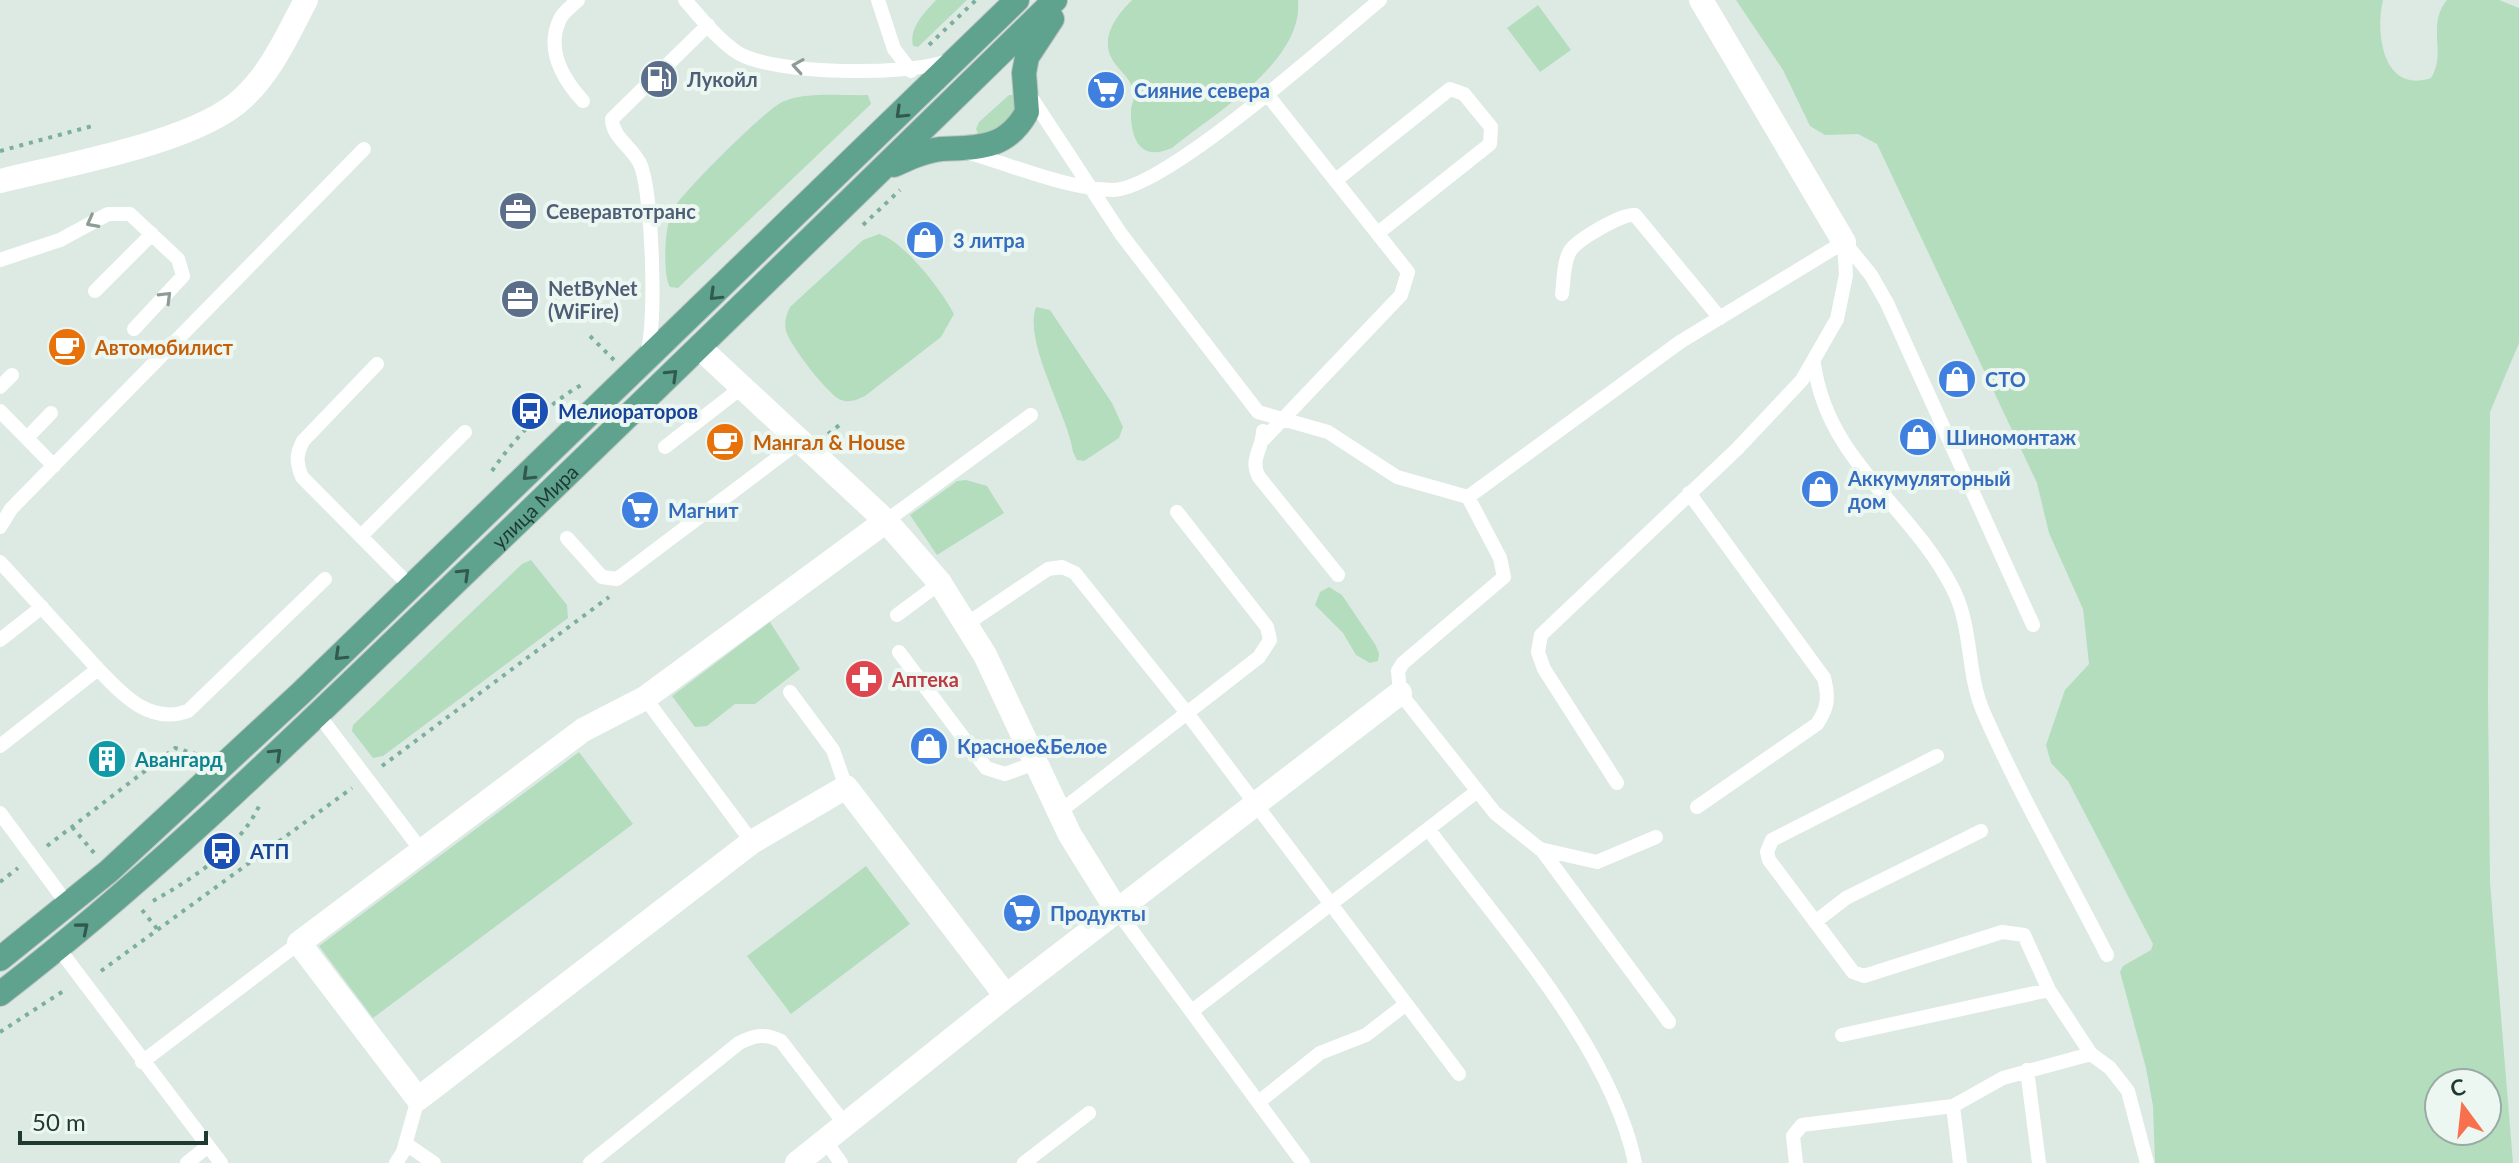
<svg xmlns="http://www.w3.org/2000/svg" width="2519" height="1163" font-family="Lato,sans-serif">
  <rect width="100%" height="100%" fill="#ddeae4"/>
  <path fill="#b4ddbe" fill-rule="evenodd" d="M936,0H967L918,47L913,46C909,28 924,13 936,0Z
    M1132,0H1298C1304,61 1215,113 1172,148C1140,162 1130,139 1131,109C1132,103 1135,98 1134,91C1130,76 1115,68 1110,55C1102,34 1118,14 1132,0Z
    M1736,0H2383C2375,34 2383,94 2431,78C2447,53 2426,25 2447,0H2499L2519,8V343L2490,412L2488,697L2490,882L2513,1163H2155L2153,1106L2146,1068L2120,972L2123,966L2151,950L2153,944L2068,781L2051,763L2046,745L2065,690L2089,664L2083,609L2049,533L2037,483L1877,144L1858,134L1825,135L1810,126L1783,70ZM2439,1083H2487V1131H2439Z
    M1538,5L1571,50L1540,72L1507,28Z
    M868,95L871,104L678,288L670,287C662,274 665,222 673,209C684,191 764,111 782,102C806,91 842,96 868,95Z
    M1009,95H1016L1022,101L994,138L979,136L976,129L979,122Z
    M879,234C903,240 943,292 954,314L941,337L865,396C857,400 850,403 841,400C828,395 790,345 786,331C784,323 786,315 790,307L863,240Z
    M1036,307L1050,310L1112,403L1123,427L1119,438L1084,461L1077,460L1073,452C1068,415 1023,343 1036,307Z
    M966,480L987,486L1004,513L937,555L910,515L957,481Z
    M531,560L567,605L568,618L383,756L373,758L352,731L353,725L522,564Z
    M1329,587L1342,595L1375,644L1379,653L1378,661L1370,663L1356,655L1343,633L1315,605L1320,592Z
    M770,622L800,669L755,704H735L707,726L695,727L672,696Z
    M579,752L633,824L373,1018L319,946Z
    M866,866L910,924L791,1014L747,956Z"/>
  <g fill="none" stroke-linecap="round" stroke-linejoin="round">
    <g stroke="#bcc4c1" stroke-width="26">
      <g id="primary">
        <path d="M894,165C909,158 924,151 941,149C978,147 1006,150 1027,112L1024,73L1027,57L1052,19"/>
        <path d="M0,959L109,871L301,693L1017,0"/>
        <path id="s1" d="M0,994C156,874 296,735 438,599C645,401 850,200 1055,0"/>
      </g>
    </g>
    <path stroke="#7caf9d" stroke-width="4" stroke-dasharray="4 6" stroke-linecap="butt" d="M929,45L976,0
      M0,151L96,125
      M863,225L900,190
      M590,336L614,360
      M828,434L842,423
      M492,471C515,437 547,404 583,384
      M382,766L609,597
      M72,827L95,854
      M47,846L175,748L199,755
      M0,882L18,868
      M153,901C194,878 240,848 260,804
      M142,910L158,930
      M101,971L352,788
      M0,1032L65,990"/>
    <path stroke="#fff" stroke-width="14" d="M578,0C573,5 563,12 560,19C545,50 563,79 583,101
      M685,0C701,18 718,40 738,53C775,75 907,76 947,61
      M878,0L894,49L911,71
      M1029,94L1121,234L1258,412L1328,432L1397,477L1468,497L1680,342L1844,242
      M969,153C1012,165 1068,189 1112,190C1164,191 1332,39 1380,0
      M1336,180L1450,89L1464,94L1491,127L1490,144L1378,233
      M1845,243L1871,275L1887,303L2033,625
      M0,260L60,240L108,214H130L178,259L183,276L134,329
      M95,291L152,234
      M1562,294C1564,281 1563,263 1570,251C1577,240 1622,213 1635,215L1720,318
      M647,353C657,322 652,196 641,166C634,148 612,138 612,119L708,25
      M377,364L303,441C296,455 296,462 302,477L411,587
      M1814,364C1828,462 1909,504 1952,587C1973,626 1966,671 1983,711C2019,794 2066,874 2107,955
      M0,387L12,375
      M0,411L54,466
      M1263,431C1263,449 1249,459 1259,477L1338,575
      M27,438L51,413
      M1263,440L1401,295L1408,272L1266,93
      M665,447L741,388
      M1689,493L1824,678C1829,697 1828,708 1817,724L1697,807
      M1468,497L1500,558L1504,577L1403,663L1398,671L1400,693L1495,813L1540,849L1597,862L1656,837
      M1177,512L1267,627L1270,640L1259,657L1187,713L1459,1074
      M886,521L1031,415
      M0,527L11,509L364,149
      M361,536L465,432
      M567,538L602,577L617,579L800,441
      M0,562L98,669L0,746
      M897,615L940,583
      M968,623L1048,569L1062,567L1075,573L1187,713L1058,813
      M0,640L42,607
      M899,652L986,768L1005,774L1035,763
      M98,669C122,694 149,725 188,711L325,579
      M790,692L833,750L846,787
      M645,698L752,842
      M318,714L421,850
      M1937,756L1772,840L1767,852L1769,860L1853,972L1864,976L2002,932L2024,935L2049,990L2072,1025L2091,1054L2110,1068L2128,1091L2147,1163
      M1617,783L1544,669L1538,652L1541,635L1737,449L1802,380L1837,319L1846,275L1844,242
      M0,813L68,905
      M1429,830C1500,926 1611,1046 1635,1163
      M1541,849L1669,1022
      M1118,912L1303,1163
      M1815,922L1846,898L1981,831
      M59,949L221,1163
      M1192,1011L1476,792
      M1842,1035L2049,990
      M142,1062L299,943
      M2027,1070L2039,1163
      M1260,1101L1320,1053L1366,1035L1406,1004
      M1953,1106L1960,1163
      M826,1142L841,1163
      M406,1144L434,1163
      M187,1163L208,1146
      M396,1163L403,1152L418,1099
      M590,1163L739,1043C755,1035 765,1033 781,1041L844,1123
      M1024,1163L1089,1113
      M1796,1163L1793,1136L1802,1125L1953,1106L2003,1078L2091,1054"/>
    <path stroke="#fff" stroke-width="24" d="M1701,0L1844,242
      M0,181C64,165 198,142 243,98C272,71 288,34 306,0
      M700,348L886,521L940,583L985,655L1070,835L1118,912
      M886,521L645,698L583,730L299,943L418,1099L752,842L846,787L1006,996
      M797,1163L1006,996L1400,693"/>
    <use href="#primary" stroke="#5fa28e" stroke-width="24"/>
  </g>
  <defs><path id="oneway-chevron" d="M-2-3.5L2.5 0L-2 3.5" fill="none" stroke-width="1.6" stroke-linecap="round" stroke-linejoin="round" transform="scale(2)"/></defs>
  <g stroke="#8e9c98">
    <use href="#oneway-chevron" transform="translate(798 66) rotate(-171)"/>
    <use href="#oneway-chevron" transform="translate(92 222) rotate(152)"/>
    <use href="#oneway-chevron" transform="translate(166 297) rotate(-45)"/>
  </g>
  <g stroke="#32594d">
    <use href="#oneway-chevron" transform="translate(901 113) rotate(136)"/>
    <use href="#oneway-chevron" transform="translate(715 295) rotate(136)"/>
    <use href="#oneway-chevron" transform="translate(672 375) rotate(-44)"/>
    <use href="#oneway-chevron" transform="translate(528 475) rotate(136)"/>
    <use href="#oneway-chevron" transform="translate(464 574) rotate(-44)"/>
    <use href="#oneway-chevron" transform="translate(340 655) rotate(136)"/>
    <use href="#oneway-chevron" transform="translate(276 754) rotate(-44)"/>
    <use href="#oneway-chevron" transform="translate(83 928) rotate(-40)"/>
  </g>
  <defs>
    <g id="fuel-disc" transform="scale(2)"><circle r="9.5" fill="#5c6f8a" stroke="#edf7f2"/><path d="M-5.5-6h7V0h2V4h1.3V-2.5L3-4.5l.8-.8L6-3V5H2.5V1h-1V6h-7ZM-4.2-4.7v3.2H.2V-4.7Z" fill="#fff"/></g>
    <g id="supermarket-disc" transform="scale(2)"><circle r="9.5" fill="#3f7fe0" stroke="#edf7f2"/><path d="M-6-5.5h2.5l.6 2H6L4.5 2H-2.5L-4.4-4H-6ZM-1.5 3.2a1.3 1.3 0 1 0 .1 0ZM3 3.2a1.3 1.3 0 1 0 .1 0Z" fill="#fff"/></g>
    <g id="office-disc" transform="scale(2)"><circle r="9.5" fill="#5c6f8a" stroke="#edf7f2"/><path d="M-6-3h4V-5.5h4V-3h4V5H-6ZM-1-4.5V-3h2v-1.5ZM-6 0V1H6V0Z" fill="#fff"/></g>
    <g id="shop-disc" transform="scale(2)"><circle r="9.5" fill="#3f7fe0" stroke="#edf7f2"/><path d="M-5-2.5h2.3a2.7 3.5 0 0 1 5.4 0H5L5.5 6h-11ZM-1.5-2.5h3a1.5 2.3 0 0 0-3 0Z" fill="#fff"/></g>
    <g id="cafe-disc" transform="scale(2)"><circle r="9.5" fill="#e8710a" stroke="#edf7f2"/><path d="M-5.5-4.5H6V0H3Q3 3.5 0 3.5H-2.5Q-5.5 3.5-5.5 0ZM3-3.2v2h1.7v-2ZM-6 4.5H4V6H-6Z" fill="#fff"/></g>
    <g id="bus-disc" transform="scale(2)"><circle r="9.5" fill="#1a4fb4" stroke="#edf7f2"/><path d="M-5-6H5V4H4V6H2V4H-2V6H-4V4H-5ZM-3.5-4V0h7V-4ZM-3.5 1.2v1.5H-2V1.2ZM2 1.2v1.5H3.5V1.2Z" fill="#fff"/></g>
    <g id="pharmacy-disc" transform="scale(2)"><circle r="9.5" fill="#e0444e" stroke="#edf7f2"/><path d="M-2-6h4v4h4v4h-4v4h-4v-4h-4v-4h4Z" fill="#fff"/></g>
    <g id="building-disc" transform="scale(2)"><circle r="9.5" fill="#0f9aa8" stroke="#edf7f2"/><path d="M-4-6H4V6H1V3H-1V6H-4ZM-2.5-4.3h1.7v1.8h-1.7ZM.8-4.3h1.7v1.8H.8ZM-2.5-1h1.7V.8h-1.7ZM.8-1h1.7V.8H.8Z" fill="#fff"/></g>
  </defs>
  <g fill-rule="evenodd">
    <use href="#fuel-disc" x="659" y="79"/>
    <use href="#supermarket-disc" x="1106" y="90"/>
    <use href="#office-disc" x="518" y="211"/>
    <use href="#shop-disc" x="925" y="240"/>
    <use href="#office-disc" x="520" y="299"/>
    <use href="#cafe-disc" x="67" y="347"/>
    <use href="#shop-disc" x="1957" y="379"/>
    <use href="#bus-disc" x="530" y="411"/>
    <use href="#shop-disc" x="1918" y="437"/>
    <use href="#cafe-disc" x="725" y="442"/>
    <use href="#shop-disc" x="1820" y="489"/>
    <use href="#supermarket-disc" x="640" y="510"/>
    <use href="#pharmacy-disc" x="864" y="679"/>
    <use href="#shop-disc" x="929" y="746"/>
    <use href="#building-disc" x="107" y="759"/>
    <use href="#bus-disc" x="222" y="851"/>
    <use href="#supermarket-disc" x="1022" y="913"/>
  </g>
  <g text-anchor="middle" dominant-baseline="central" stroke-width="8" stroke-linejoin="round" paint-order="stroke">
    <g font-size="20" font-weight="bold" fill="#4e5e75" stroke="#edf7f2" text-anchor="start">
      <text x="687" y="79">Лукойл</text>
      <text x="546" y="211">Северавтотранс</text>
      <text x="548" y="288">NetByNet<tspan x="548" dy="23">(WiFire)</tspan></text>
    </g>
    <g font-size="20" font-weight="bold" fill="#366cbe" stroke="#edf7f2" text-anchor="start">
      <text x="1134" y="90">Сияние севера</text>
      <text x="953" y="240">3 литра</text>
      <text x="1985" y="379">СТО</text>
      <text x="1946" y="437">Шиномонтаж</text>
      <text x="1848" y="478">Аккумуляторный<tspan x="1848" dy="23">дом</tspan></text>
      <text x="668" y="510">Магнит</text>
      <text x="957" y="746">Красное&amp;Белое</text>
      <text x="1050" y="913">Продукты</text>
    </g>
    <g font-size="20" font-weight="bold" fill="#c56008" stroke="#edf7f2" text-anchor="start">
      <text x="95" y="347">Автомобилист</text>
      <text x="753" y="442">Мангал &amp; House</text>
    </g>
    <g font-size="20" font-weight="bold" fill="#164399" stroke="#edf7f2" text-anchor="start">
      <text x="558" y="411">Мелиораторов</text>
      <text x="250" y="851">АТП</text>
    </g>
    <g font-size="20" fill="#1e3a31" stroke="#edf7f2">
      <text stroke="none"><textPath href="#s1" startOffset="724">улица Мира</textPath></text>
    </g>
    <g font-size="20" font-weight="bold" fill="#be3a42" stroke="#edf7f2" text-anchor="start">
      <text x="892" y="679">Аптека</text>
    </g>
    <g font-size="20" font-weight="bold" fill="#0d838f" stroke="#edf7f2" text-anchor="start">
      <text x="135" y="759">Авангард</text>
    </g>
  </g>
  <g transform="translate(2463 1107) rotate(345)"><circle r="38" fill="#edf7f2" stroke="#9aaba5" stroke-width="2"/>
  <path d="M0-6L14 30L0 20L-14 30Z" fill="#f8704d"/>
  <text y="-12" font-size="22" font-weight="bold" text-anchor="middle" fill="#1e3a31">С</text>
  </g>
  <path d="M20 1131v12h186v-12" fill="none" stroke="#1e3a31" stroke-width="4"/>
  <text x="32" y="1131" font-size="24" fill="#1e3a31" stroke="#edf7f2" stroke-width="6" paint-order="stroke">50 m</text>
</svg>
